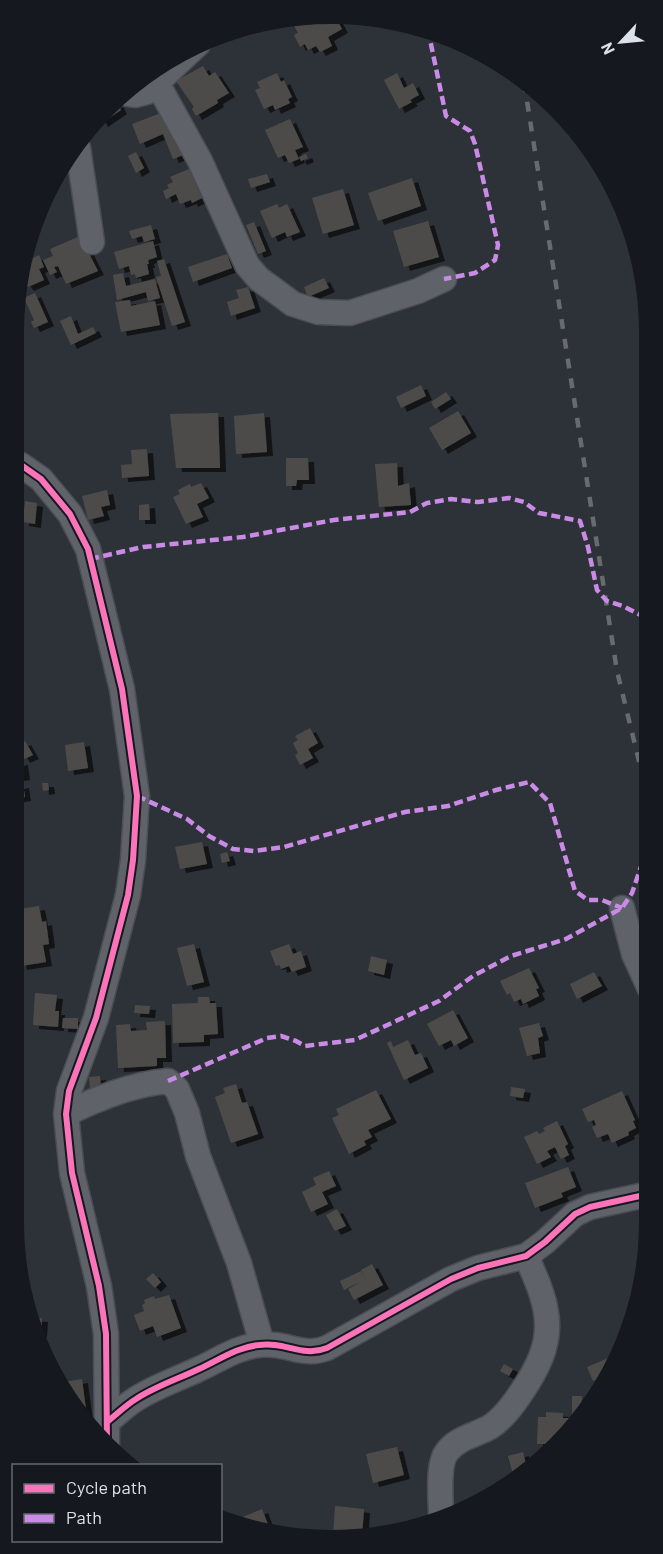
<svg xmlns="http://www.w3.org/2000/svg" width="663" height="1554" font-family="Barlow,sans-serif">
  <defs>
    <filter id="shadow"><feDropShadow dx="6" dy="4" stdDeviation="0" flood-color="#0009"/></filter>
  </defs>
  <rect width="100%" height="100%" fill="#2d3138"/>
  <path fill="#4e4c48" filter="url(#shadow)" d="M311,14L326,16L324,17L327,22L336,18L342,29L328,37L332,46L320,52L316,46L308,50L305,44L300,47L294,35L298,33L292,22L289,24L287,21Z
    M203,66L209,76L215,72L229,93L217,100L218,103L196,116L192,109L194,107L176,81Z
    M277,73L281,82L284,80L292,97L288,99L290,103L275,110L273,105L264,109L255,90L260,88L257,82Z
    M397,73L404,88L413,83L419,95L410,100L412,102L399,109L384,80Z
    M117,103L121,110L102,123L99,117Z
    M169,110L186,154L173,159L163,134L140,144L132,124Z
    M290,119L303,147L295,150L299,159L289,163L285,155L278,158L265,130Z
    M136,152L144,168L136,173L128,156Z
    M306,154L308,158L301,161L299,157Z
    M189,169L202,198L192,203L191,200L180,204L176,194L166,199L163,191L169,188L167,185L173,182L170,177Z
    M267,174L270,182L251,188L248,179Z
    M412,178L421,206L378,221L368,193Z
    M343,189L354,225L323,234L312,198Z
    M277,204L279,208L287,204L300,232L287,237L285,232L272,238L260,211Z
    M428,221L439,257L404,267L393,231Z
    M254,222L266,251L258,254L246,225Z
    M151,225L155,239L144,242L142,236L132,239L129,231Z
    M80,236L98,271L66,284L58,266L54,267L57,272L50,275L43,260L53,256L50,249Z
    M153,241L157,257L148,260L149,264H147L149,274L136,278L135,274L131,275L129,266L119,269L114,252Z
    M31,253L33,258L39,255L44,267L39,269L44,280L28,287L22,279L26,255Z
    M227,254L232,268L193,282L188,267Z
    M164,259L185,322L172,326L156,277L161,276L157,261Z
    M123,273L126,286L155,279L160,298L148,301L146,292L117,300L113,275Z
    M324,278L329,288L308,297L304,287Z
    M248,287L255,308L231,316L227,302L239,298L236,290Z
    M35,293L48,322L34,328L31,322L34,320L24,298Z
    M130,300L131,306L155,301L160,325L121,332L115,302Z
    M71,316L78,334L93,327L96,333L71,345L60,321Z
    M421,385L426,396L401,408L396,397Z
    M446,392L451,399L435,409L431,402Z
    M458,411L471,433L442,450L429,428Z
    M218,413L220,468H176L170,414Z
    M264,413L267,452L236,454L234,416Z
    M147,449L149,476L122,478L121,465L132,464L131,450Z
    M286,458H308L309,480H297L296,486H286Z
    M397,463L398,486L409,483L411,505L379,507L375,464Z
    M201,483L209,498L197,504L203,517L186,524L173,497L180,494L178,490L190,484L191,487Z
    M107,490L110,505L101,507L104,516L88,520L82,496Z
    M25,501L37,503L35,524L23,522Z
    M149,504L150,520H139V505Z
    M310,728L318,743L308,749L313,758L300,765L295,755L298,753L293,743L298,740L295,736Z
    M25,741L33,755L24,759L17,745Z
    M84,742L88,768L68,771L65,745Z
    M14,752H16L17,762L22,761L24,776L17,777V780L14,781Z
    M42,783H48L49,790L43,791Z
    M23,784L25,797L14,799V786Z
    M202,842L207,864L180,869L175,847Z
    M227,852L230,861L222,863L220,854Z
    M39,906L42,922L46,921L49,944L43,945L46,962L21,966L19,957L14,958V910Z
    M194,944L204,982L187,986L177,948Z
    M289,944L293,954L301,951L306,967L292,972L289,966L281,969L280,965L276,966L270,951Z
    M371,956L387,960L384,975L368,971Z
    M529,968L539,988L536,989L539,996L523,1004L521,999L514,1002L510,993L507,995L500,981Z
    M594,972L602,986L577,999L570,984Z
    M35,993L57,995L55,1011H59L58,1027L33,1025Z
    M198,997H209L210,1003H216L218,1034L204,1035V1042L173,1043L172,1004L198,1003Z
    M135,1005L150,1006L149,1014L134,1013Z
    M453,1010L468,1038L454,1046L451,1040L439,1046L427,1024Z
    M63,1018H78V1029L62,1028Z
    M165,1021L166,1058H157V1066L118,1068L116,1025L130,1024L131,1031L147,1030L146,1022Z
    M539,1023L543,1036L538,1038L540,1053L527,1056L519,1028Z
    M408,1040L415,1055L421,1053L428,1068L404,1080L387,1043L391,1041L393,1047Z
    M100,1076L101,1089L90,1090L89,1077Z
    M236,1084L242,1103L247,1102L258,1134L231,1143L215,1097L225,1093L223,1088Z
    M511,1087L525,1089L523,1098L510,1096Z
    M376,1090L391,1119L368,1130L372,1137L364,1141L366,1145L349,1154L332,1118L339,1115L336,1109Z
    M622,1091L635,1120L633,1121L636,1128L628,1132L629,1135L612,1143L608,1134L597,1138L592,1127L596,1125L594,1120L588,1122L582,1109Z
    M557,1121L568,1144L565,1146L569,1155L561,1159L555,1147L547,1151L551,1157L537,1164L524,1137L537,1131L539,1134L545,1131L543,1128Z
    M568,1167L576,1187L561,1193L563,1197L535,1208L525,1183Z
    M649,1167V1180L646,1181L643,1169Z
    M329,1171L336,1186L322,1192L328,1204L311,1212L302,1192L316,1185L313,1178Z
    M337,1209L346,1226L335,1231L326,1215Z
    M372,1264L383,1285L354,1300L348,1289L360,1282L344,1290L340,1281L361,1271L366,1280L361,1270Z
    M153,1273L161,1282L155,1288L146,1279Z
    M169,1295L181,1328L157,1337L153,1326L140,1331L134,1315L144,1311L142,1305L145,1303L144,1300L154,1296L155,1299Z
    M29,1317L42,1318L41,1333L35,1332Z
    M613,1356L603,1377L593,1381L587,1367Z
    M504,1364L513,1369L509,1376L500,1371Z
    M82,1379L88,1425L63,1382Z
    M572,1396H582V1412L580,1416L572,1417Z
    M546,1412L563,1413V1418H570V1433L562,1439H556V1444H537L538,1417H546Z
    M397,1447L404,1475L373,1483L366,1454Z
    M523,1452L527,1468L514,1478L508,1456Z
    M335,1506L364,1509L362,1537L333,1536Z
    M262,1509L269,1527L260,1531L233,1521Z"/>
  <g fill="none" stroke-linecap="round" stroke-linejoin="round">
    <g stroke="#4a4e54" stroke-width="27">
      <path id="minor" d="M157,83L200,161L247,265L259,279L293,304L318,312L350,313L418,291L444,279
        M128,94L135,95L147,92L198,44
        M78,148L92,242
        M14,464L21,465L41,479L70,514L88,549L122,689L137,796L133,860L128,895L96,1018L69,1091L66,1114L72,1173L99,1286L106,1334L107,1444
        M622,908L634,954L649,987
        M66,1114C98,1098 132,1084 168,1081L177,1089L187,1113L198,1156L239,1263L262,1344
        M107,1422C117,1414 126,1405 136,1399C156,1386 178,1379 199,1369C219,1360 237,1347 259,1345C285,1341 302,1358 327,1348L451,1279L478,1268L526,1256L545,1242L575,1214L590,1207L649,1194
        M441,1515C441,1499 437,1464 447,1452C457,1438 476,1435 490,1427C503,1419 513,1405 521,1393C558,1339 552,1312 526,1256"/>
    </g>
    <use href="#minor" stroke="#5f6369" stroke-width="24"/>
    <path stroke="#686a6e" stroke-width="4.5" stroke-dasharray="10 10" stroke-linecap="butt" d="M524,82L617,671L648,798"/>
    <path stroke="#ca8be6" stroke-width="4.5" stroke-dasharray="9 4.5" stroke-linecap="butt" d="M428,30L446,116L470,131L475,144L498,245L495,260L475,273L444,279
      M90,559L143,547L243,537L334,520L410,512L427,503L451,499L478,502L509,498L524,502L539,513L580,521L588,547L597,590L607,601L623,606L648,619
      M137,796L187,819L209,836L233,849L254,851L284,847L405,812L448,806L496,790L529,782L550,803L575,891L588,900H602L622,908
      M168,1081L267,1038L281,1036L296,1041L305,1046L355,1040L439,1001L473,976L511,956L566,939L622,908L632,893L648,846"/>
    <g stroke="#15181e" stroke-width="10">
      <path id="cycleway" d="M14,464L21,465L41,479L70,514L88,549L122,689L137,796L133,860L128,895L96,1018L69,1091L66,1114L72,1173L99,1286L106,1334L107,1444
        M107,1422C117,1414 126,1405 136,1399C156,1386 178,1379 199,1369C219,1360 237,1347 259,1345C285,1341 302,1358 327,1348L451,1279L478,1268L526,1256L545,1242L575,1214L590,1207L649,1194"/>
    </g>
    <use href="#cycleway" stroke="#fb73b8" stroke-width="6"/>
  </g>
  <path d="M0 0H663V1554H0ZM331 24H332A307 307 0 0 1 639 331V1223A307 307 0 0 1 332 1530H331A307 307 0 0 1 24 1223V331A307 307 0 0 1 331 24Z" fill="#15181e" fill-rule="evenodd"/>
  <rect x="12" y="1464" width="210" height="78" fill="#15181e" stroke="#656970" stroke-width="1.5"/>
  <rect x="24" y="1484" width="30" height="9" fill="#fb73b8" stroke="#656970" stroke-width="1.5"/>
  <text x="66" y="1494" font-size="18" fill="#dde2ea">Cycle path</text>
  <rect x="24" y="1514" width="30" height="9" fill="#ca8be6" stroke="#656970" stroke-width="1.5"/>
  <text x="66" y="1524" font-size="18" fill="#dde2ea">Path</text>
  <g transform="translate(621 42) rotate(244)" stroke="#15181e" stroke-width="4.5" paint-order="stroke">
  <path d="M0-4.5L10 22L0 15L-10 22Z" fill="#dde2ea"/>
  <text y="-9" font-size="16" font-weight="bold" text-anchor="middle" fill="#dde2ea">N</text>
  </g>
</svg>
